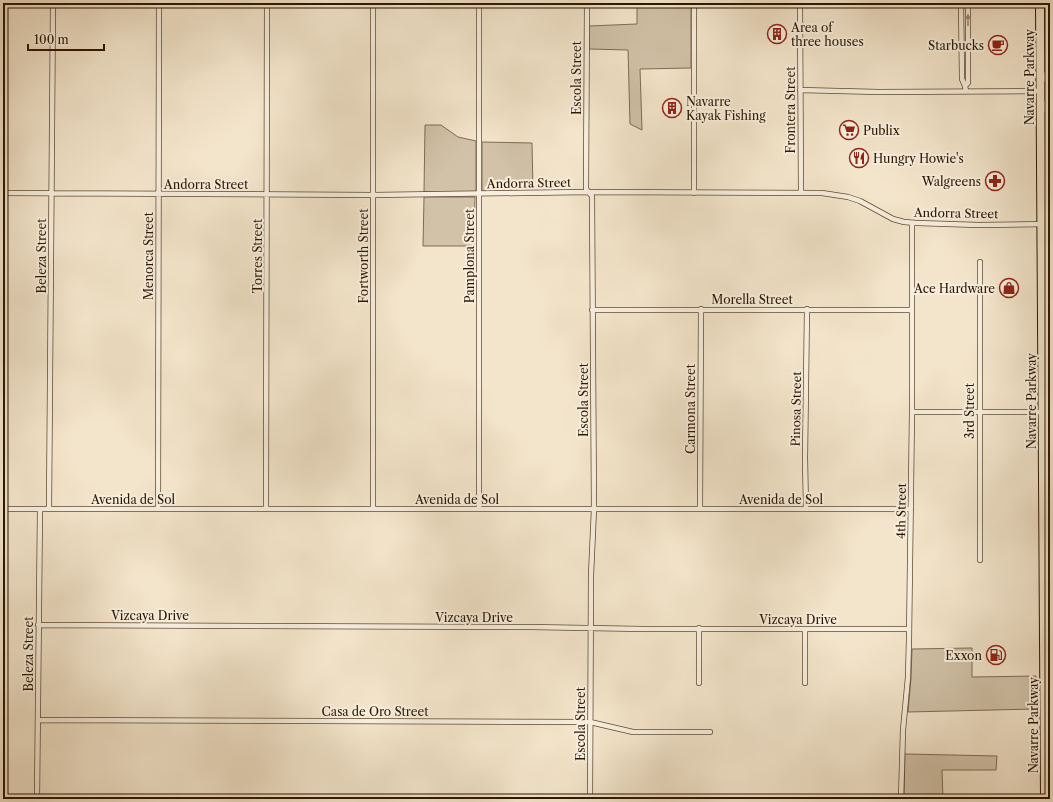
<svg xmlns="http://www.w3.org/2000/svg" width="1053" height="802" font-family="'Libre Caslon Text',serif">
  <rect width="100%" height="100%" fill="#f3e5cb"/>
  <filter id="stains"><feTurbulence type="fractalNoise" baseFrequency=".005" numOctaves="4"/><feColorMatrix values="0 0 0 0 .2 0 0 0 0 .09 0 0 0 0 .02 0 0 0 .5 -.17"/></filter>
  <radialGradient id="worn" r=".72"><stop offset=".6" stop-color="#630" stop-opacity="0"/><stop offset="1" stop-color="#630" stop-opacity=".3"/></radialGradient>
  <path fill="#d1c2a8" stroke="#7e6c54" d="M637,3H691V68L640,69L642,130L630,124L628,50L589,49V26L637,24Z
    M425,125H441L458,137L476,141V192H424Z
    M482,142L532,143L533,191L482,192Z
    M424,197H475L474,246H423Z
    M972,648V677L1036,676V709L908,712L911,678L912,649Z
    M905,754L997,756L996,770H942L943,799H904Z"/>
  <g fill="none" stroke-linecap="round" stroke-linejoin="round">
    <g stroke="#5e4a33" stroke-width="6">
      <path id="street" d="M373,3V509
        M587,3L586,189L592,196L594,509L591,575L590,799
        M694,3V193
        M800,3L801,193
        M961,3L962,79L965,86L966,91
        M1043,74L1050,87
        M965,86L968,83V3
        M800,90L879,92L1041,91
        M1043,110L1050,95
        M3,193L373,195L589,192L822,193L848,197L860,201L893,219L904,222L917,223L978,225L1050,224
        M980,262V560
        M592,310H912
        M912,412H1050
        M3,509H911
        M49,509L53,3
        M158,509L159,3
        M266,509L267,3
        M479,509V3
        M700,509L701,309
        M806,509L805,458L807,309
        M38,625L531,627L643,629H909
        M699,683V628
        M805,683V630
        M38,720L590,722L633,732H710
        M37,799L40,509
        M901,799L903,730L908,677L909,639L912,412V223"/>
    </g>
    <g stroke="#2c1600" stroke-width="10">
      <path id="highway" d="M1040,3L1045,799"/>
    </g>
    <use href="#street" stroke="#f7eedd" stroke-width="4.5"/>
    <use href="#highway" stroke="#f3e5cb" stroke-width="8"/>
  </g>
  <defs><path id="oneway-solid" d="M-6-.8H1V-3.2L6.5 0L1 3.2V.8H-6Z"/></defs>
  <use fill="#9c8d7a" href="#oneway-solid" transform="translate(968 20) rotate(-90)"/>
  <defs>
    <g id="building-ring" transform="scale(1)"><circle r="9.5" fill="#f7eedd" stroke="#8f2418" stroke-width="1.5"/><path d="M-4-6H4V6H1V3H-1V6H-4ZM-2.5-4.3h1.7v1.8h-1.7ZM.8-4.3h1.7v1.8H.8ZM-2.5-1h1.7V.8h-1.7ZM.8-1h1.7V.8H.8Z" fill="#8f2418"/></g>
    <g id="cafe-ring" transform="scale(1)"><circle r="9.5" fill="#f7eedd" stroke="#8f2418" stroke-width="1.5"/><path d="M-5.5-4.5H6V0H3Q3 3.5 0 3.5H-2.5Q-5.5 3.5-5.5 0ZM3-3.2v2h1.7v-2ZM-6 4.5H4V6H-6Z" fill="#8f2418"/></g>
    <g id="supermarket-ring" transform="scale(1)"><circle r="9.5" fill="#f7eedd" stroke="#8f2418" stroke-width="1.5"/><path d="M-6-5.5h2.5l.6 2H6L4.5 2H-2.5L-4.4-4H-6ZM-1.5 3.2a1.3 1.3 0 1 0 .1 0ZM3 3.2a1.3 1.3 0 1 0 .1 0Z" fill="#8f2418"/></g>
    <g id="restaurant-ring" transform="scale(1)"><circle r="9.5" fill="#f7eedd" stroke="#8f2418" stroke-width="1.5"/><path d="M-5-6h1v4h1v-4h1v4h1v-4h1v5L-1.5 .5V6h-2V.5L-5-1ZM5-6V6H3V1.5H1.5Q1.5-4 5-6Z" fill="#8f2418"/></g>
    <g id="pharmacy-ring" transform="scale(1)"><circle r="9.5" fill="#f7eedd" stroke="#8f2418" stroke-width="1.5"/><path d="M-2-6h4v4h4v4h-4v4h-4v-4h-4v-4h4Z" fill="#8f2418"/></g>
    <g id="shop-ring" transform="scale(1)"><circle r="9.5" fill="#f7eedd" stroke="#8f2418" stroke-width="1.5"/><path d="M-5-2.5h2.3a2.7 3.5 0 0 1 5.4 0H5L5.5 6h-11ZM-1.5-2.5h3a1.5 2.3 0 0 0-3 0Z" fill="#8f2418"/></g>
    <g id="fuel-ring" transform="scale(1)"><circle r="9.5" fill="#f7eedd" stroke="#8f2418" stroke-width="1.5"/><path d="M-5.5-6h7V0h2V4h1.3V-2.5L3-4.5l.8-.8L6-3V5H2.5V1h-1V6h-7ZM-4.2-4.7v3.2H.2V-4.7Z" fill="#8f2418"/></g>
  </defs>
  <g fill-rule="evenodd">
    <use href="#building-ring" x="777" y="34"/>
    <use href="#cafe-ring" x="998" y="45"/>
    <use href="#building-ring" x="672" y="108"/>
    <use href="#supermarket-ring" x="849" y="130"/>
    <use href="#restaurant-ring" x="859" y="158"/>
    <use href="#pharmacy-ring" x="995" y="181"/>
    <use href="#shop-ring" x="1009" y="288"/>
    <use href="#fuel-ring" x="996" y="655"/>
  </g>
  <g text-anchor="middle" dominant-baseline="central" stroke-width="4" stroke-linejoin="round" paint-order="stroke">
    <g font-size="12" fill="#2c1600" stroke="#f7eedd" text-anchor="start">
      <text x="791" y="27">Area of<tspan x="791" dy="14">three houses</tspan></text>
      <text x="984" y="45" text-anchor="end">Starbucks</text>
      <text x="686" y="101">Navarre<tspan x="686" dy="14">Kayak Fishing</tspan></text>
      <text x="863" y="130">Publix</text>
      <text x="873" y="158">Hungry Howie's</text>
      <text x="981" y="181" text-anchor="end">Walgreens</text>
      <text x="995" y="288" text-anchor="end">Ace Hardware</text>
      <text x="982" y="655" text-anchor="end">Exxon</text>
    </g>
    <g font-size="12" fill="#2c1600" stroke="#f7eedd">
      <text transform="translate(1029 77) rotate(-90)">Navarre Parkway</text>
      <text transform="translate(576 78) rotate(-90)">Escola Street</text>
      <text transform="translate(790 110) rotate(-90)">Frontera Street</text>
      <text transform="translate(529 183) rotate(-1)">Andorra Street</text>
      <text x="206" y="184">Andorra Street</text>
      <text transform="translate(956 213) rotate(1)">Andorra Street</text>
      <text transform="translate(41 256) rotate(-90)">Beleza Street</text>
      <text transform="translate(148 256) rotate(-90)">Menorca Street</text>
      <text transform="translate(257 256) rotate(-90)">Torres Street</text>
      <text transform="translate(363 256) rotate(-90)">Fortworth Street</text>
      <text transform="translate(469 256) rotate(-90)">Pamplona Street</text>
      <text x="752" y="299">Morella Street</text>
      <text transform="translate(583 400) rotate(-90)">Escola Street</text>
      <text transform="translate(1031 401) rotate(-90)">Navarre Parkway</text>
      <text transform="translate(690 409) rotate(-90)">Carmona Street</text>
      <text transform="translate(796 409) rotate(-89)">Pinosa Street</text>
      <text transform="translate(969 411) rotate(-90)">3rd Street</text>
      <text x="133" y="499">Avenida de Sol</text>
      <text x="457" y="499">Avenida de Sol</text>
      <text x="781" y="499">Avenida de Sol</text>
      <text transform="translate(901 511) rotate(-89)">4th Street</text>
      <text x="150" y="615">Vizcaya Drive</text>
      <text x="474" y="617">Vizcaya Drive</text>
      <text x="798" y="619">Vizcaya Drive</text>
      <text transform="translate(28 654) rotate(-90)">Beleza Street</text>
      <text x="375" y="711">Casa de Oro Street</text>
      <text transform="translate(580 724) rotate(-90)">Escola Street</text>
      <text transform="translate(1033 725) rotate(-90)">Navarre Parkway</text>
    </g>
  </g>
  <rect width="1053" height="802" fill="none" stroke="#f3e5cb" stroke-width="16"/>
  <rect x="4" y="4" width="1045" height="794" fill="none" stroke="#2c1600" stroke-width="2"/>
  <rect x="8" y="8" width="1037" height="786" fill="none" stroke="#2c1600"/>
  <path d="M28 44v6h76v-6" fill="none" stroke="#2c1600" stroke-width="2"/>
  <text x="34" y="44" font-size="12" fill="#2c1600" stroke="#f7eedd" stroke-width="3" paint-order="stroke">100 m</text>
  <rect width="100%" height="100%" filter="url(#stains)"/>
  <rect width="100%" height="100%" fill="url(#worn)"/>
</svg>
